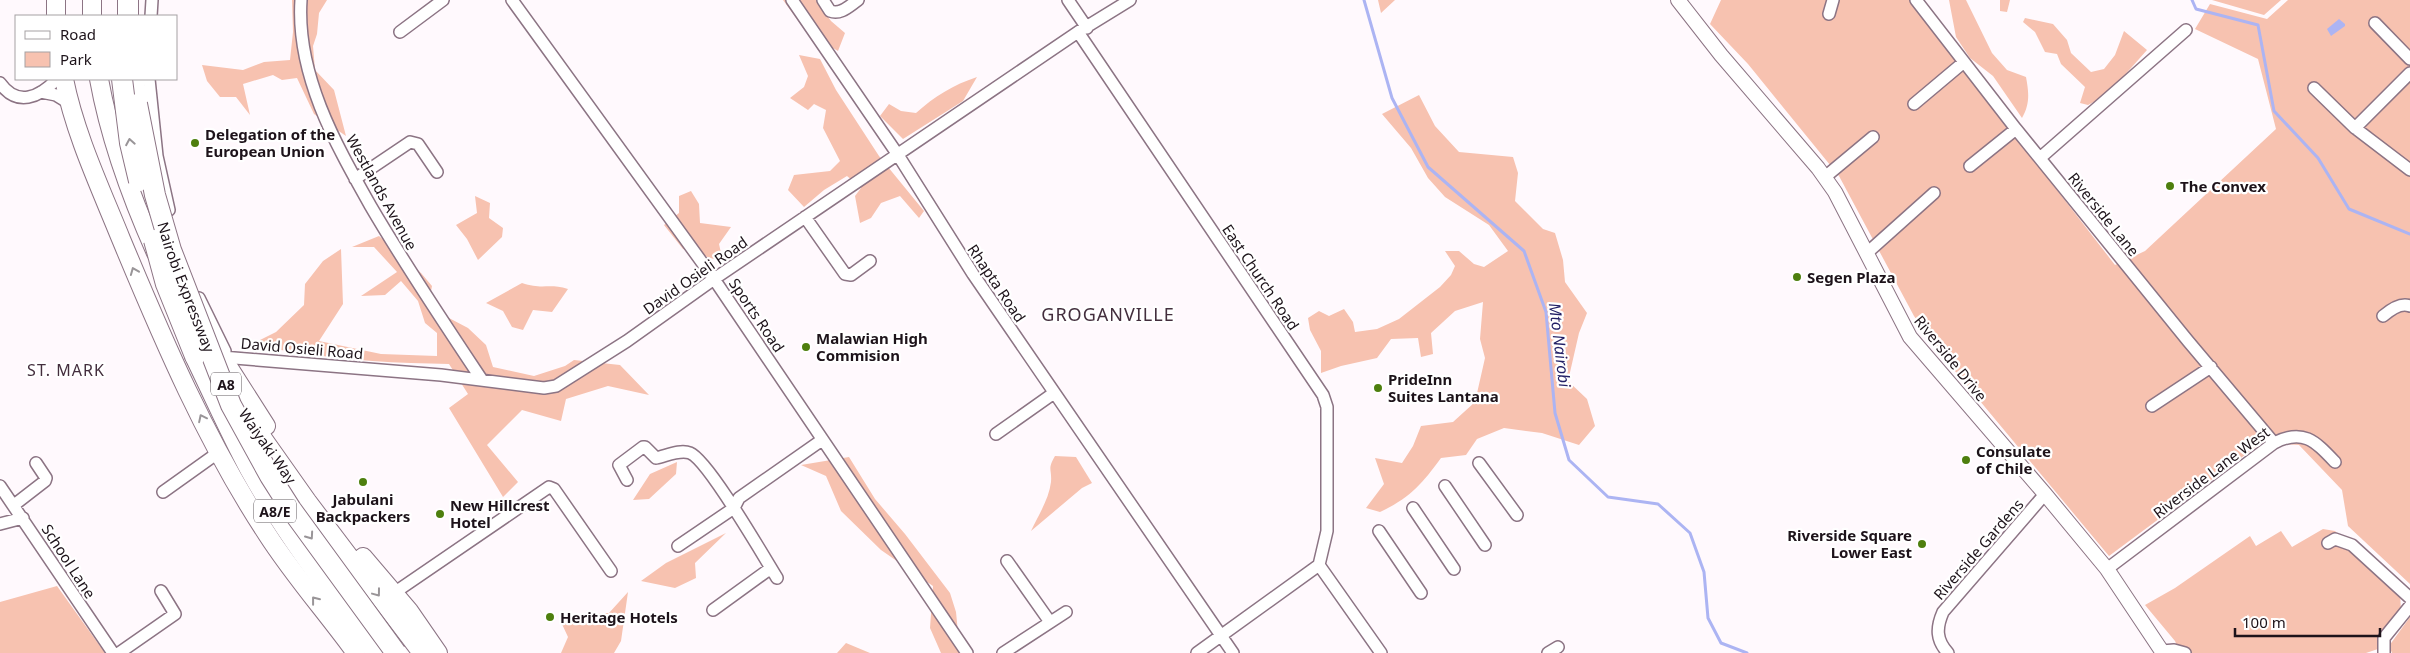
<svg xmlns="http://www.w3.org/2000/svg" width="2410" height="653" font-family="'Noto Sans',sans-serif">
  <rect width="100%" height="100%" fill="#fff9fd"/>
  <path fill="#f7c2b0" d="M292,0H327L319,13L317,34L313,46L315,70L334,90L346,136L314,114L297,78L282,80L273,75L243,84L250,115L236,97H220L207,81L202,65L243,70L264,62L290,60L293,32Z
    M783,0H816L831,21L845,33L838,51L807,33Z
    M1378,0H1395L1381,13Z
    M1721,0H1910L2115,265L2145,251L2276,129L2258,59L2195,29L2210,4L2267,19L2288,0H2410V584L2348,526L2342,490L2299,445L2261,443L2109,556L1940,353L1914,316L1839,176L1748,64L1710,24Z
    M1949,0H1966L1992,53L2007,70L2026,77C2029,93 2030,104 2022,118L1993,76L1970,58L1956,37Z
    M2000,0H2010L2007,12L2000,11Z
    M2212,0H2281L2264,15Z
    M2025,18L2053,24L2067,40L2071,53L2091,72L2104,69L2115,55L2124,31L2147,50L2107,95L2088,105L2080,103L2085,87L2061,64L2057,54L2045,52L2035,32L2023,22Z
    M799,55L820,59L836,90L879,156L924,211L919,218L900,196L881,203L871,218L860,223L855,196L861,188L847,176L824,190L804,207L788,190L794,175L830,171L840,161L823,128L826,110L814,104L808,110L790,98L804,87L808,76Z
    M977,77L963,101L903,139L880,116L889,104L901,111L916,113C935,96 953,85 977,77Z
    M1419,95L1435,126L1459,152L1513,157L1518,173L1515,201L1543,229L1555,233L1563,260L1565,282L1587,313L1579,333L1568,381L1587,399L1595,426L1579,445L1542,433L1504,428L1477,439L1466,455L1441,458C1422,484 1410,498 1380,512L1366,508L1384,484L1375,458L1402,463L1413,446L1421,426L1453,422L1475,402L1485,358L1480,339L1483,302L1455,311L1431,333L1433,354L1421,357L1418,338L1391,339L1377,358L1341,366L1321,373V351L1310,330L1308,318L1319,311L1329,316L1344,309L1353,322L1355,332L1377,329L1399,319L1440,287L1451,275L1455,266L1445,251H1459L1474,264L1484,267L1508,251L1489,225L1445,197L1428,178L1411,148L1382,114Z
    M691,191L699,204L700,223L731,227L719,244L723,262L683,249L664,225L679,213V196Z
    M475,196L490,203L489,218L503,228L502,237L478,260L467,239L456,225L477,213Z
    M379,236L421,273L432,286L428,307L468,328L486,345L493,367L534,376L565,366L574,360L620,365L649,395L608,386L566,399L561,421L522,410L487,445L518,482L503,497L449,408L468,394L449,364C398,363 347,361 296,352C283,350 268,350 256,342L276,332L304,305L305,284L323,261L341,249L343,304L319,341L381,354L437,356V333L425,323L418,301L401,281L385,295L361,296L397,272L374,247H352Z
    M522,283C542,290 549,283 568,289L552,312L533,310L523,330L512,327L503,311L486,303Z
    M1055,456L1076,457L1092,483L1082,488L1031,531C1038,516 1049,499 1051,482C1052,468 1047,470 1055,456Z
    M849,457L875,499L905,534L950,593L956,612L960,653H941L930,628L933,586L881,550L841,511L826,476L801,465Z
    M677,462L676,474L649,499L633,500L650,474Z
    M2323,529L2335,531L2400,592L2401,612L2382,635L2378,649L2366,653H2180L2175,641L2145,605L2175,588L2250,536L2256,546L2281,531L2292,547Z
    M726,533L695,563L696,578L675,588L641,581L666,563Z
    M57,586L105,653H0V602Z
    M628,592L621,641L614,653H561L568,637L561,622L589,613H609Z
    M2410,617V653H2392L2389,646Z
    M846,643L870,653H837Z"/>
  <path fill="#acb4f3" d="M2339,19L2345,24V26L2331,36L2327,29Z"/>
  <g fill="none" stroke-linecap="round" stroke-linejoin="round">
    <path stroke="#acb4f3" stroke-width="3" d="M1364,0L1392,98L1428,167L1524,251L1546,312L1555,413L1569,460L1608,497L1658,504L1690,533L1704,572L1708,618L1721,643L1747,653
      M2192,0L2196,9L2258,25L2274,111L2318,158L2349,209L2410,234"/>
    <g stroke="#8c7484" stroke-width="14">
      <path id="minor" d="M301,0C296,74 335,143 370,205C405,265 444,323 482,380
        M512,0L714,279L967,653
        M792,0L898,155L973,274L1233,653
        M823,0L830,11C841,15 849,6 858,0
        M1068,0L1087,28
        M1916,0L2016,129L2188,341L2274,443
        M1829,14L1833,0
        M151,16L152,0
        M2375,23L2410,59
        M400,32L443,0
        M1078,32L1323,395L1327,407V531L1319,565L1197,653
        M2410,73L2355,128L2410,170
        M149,79L157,156L169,210
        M0,83C17,107 39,98 57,79
        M2314,88L2355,128
        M41,92L56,95L69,103
        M1914,104L1964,62
        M2040,158L2186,30
        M1970,166L2016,129
        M1825,177L1873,137
        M355,179L410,142L418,144L437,172
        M805,217L845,274L851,275L870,261
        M1868,252L1934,193
        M199,298L225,351
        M2383,316C2390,310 2401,302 2410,306
        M222,357L441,375L544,388L556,386L627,341L714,279L1078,32L1130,0
        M2152,406L2211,367
        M996,434L1054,393
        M1479,463L1517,515
        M627,480L619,465L643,447H645L656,458C666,456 680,449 690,453C708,460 764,557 777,578
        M0,486L113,653
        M1445,486L1485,545
        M163,492L219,452
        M14,505L45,481L46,478L36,463
        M1413,508L1454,569
        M0,524L23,518
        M1379,531L1421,593
        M2328,543L2335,539L2352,545L2410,598
        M678,546L734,508L739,498L822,440
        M1007,561L1050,622
        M1319,565L1381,653
        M2107,569L2274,443C2303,428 2315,441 2335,462
        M394,593L549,487L554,489L611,571
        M713,610L771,568
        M2162,651L2174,650L2185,653
        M119,653L175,614L161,591
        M1003,653L1066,612
        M1548,653L1558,647
        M1948,653C1936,640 1936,628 1943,612L2045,494
        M2384,653V638L2410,606"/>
    </g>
    <g stroke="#8c7484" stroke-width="16">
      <path id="tertiary" d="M1678,0L1721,55L1818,168L1835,192L1910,337L2045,494L2107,569L2163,653"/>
    </g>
    <g stroke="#8c7484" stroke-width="20">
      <path id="trunk" d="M56,0V16
        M92,0V16
        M64,79C75,134 100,187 121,239C163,340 207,443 267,534C294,576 327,613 356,653
        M99,79C110,140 131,197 156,253
        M211,343L222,357L266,426
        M247,416L307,501L422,653
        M363,557L409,611L438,653"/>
    </g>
    <g stroke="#8c7484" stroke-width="22">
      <path id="motorway" d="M128,0V16
        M134,79L137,104
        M195,356C213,393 230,432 250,469C286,534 332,593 377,653"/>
    </g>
    <use href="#minor" stroke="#fff" stroke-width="11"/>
    <use href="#tertiary" stroke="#fff" stroke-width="14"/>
    <use href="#trunk" stroke="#fff" stroke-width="18"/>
    <use href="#motorway" stroke="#fff" stroke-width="20"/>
    <g stroke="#8c7484" stroke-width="22" stroke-linecap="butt">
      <g id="motorway-bridge">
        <path d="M122,79L130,143L139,181"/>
        <path id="s1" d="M137,104L155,195L171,250L231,405L270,476L291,509L396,653"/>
        <path d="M154,240L166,284L195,356"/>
      </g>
    </g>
    <use href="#motorway-bridge" stroke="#fff" stroke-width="20"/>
  </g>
  <defs><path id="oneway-chevron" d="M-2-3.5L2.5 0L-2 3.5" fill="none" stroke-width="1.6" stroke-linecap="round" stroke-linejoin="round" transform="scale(1.25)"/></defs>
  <g stroke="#999598">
    <use href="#oneway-chevron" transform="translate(130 142) rotate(-100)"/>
    <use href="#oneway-chevron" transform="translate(134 271) rotate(-112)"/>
    <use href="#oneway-chevron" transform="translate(202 418) rotate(-116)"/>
    <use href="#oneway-chevron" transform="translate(310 536) rotate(55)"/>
    <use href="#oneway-chevron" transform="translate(377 593) rotate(53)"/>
    <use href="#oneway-chevron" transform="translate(315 600) rotate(-128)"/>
  </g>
  <g fill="#4e7f0e" stroke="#fff" stroke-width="2">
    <circle cx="195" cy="143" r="5"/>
    <circle cx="2170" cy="186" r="5"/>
    <circle cx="1797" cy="277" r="5"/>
    <circle cx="806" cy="347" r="5"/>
    <circle cx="1378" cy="388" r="5"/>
    <circle cx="1966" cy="460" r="5"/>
    <circle cx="363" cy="482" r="5"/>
    <circle cx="440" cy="514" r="5"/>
    <circle cx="1922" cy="544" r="5"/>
    <circle cx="550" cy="617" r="5"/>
  </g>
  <g text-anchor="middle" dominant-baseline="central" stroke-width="4.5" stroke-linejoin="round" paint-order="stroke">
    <g fill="#fff" stroke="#615a5f" stroke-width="1">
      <rect x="211" y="372.5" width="30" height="23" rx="4"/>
      <rect x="254" y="499.5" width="42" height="23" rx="4"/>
    </g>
    <g font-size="14" font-weight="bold" fill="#1d131a">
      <text x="226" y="384">A8</text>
      <text x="275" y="511">A8/E</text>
    </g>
    <g font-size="15" font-weight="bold" fill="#1d131a" stroke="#fff" text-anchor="start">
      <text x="205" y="134">Delegation of the<tspan x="205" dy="17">European Union</tspan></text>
      <text x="2180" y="186">The Convex</text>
      <text x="1807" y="277">Segen Plaza</text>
      <text x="816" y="338">Malawian High<tspan x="816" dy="17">Commision</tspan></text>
      <text x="1388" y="379">PrideInn<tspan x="1388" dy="17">Suites Lantana</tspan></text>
      <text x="1976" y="451">Consulate<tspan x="1976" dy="17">of Chile</tspan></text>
      <text x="363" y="499" text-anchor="middle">Jabulani<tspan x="363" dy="17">Backpackers</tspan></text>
      <text x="450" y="505">New Hillcrest<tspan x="450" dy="17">Hotel</tspan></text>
      <text x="1912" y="535" text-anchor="end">Riverside Square<tspan x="1912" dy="17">Lower East</tspan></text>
      <text x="560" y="617">Heritage Hotels</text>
    </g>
    <g font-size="15" fill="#1d131a" stroke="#fff">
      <text transform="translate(382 192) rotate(61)">Westlands Avenue</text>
      <text transform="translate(2104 214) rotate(51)">Riverside Lane</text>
      <text transform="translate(695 275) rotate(-35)">David Osieli Road</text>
      <text transform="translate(1261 277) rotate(56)">East Church Road</text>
      <text transform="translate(997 283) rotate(56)">Rhapta Road</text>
      <text stroke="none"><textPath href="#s1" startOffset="190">Nairobi Expressway</textPath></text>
      <text transform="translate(757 315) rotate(56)">Sports Road</text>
      <text transform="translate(302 348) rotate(5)">David Osieli Road</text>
      <text transform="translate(1951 358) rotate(51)">Riverside Drive</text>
      <text transform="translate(268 446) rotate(55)">Waiyaki Way</text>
      <text transform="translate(2211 472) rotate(-37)">Riverside Lane West</text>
      <text transform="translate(1978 549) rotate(-49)">Riverside Gardens</text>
      <text transform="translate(69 561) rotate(57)">School Lane</text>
    </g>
    <g font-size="16" font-style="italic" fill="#232066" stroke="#fff">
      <text transform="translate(1560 345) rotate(83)">Mto Nairobi</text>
    </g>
    <g font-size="16" letter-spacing="1" fill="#432e3d" stroke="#fff">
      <text x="66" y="370">ST. MARK</text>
    </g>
    <g font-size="18" letter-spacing="1" fill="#432e3d" stroke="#fff">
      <text x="1108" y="314">GROGANVILLE</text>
    </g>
  </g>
  <rect x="15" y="15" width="162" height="65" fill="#ffffff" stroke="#a5a1a3"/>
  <rect x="25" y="31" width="25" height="8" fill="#ffffff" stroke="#a5a1a3"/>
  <text x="60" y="40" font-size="15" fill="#1d131a">Road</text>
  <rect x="25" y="52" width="25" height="15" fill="#f7c2b0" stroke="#a5a1a3"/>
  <text x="60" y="65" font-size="15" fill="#1d131a">Park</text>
  <path d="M2235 628v8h145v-8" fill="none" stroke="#1d131a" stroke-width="2.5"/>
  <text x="2242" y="628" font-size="15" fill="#1d131a" stroke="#ffffff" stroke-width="4" paint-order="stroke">100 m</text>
</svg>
